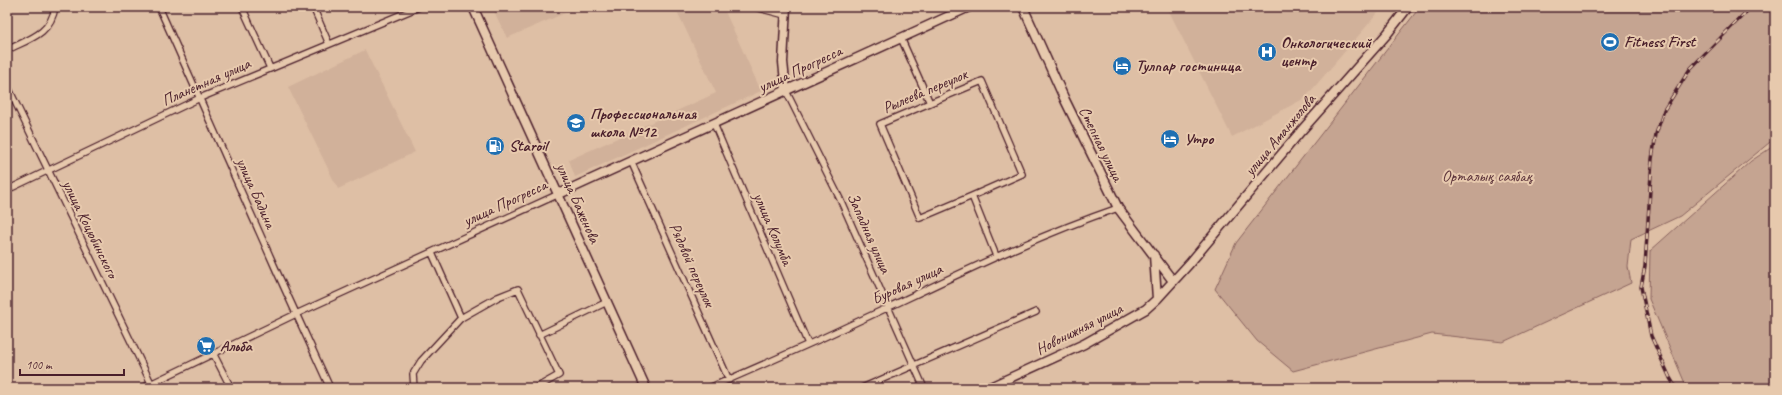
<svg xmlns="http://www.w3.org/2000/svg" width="1782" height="395" font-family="Caveat,sans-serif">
  <rect width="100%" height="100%" fill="#debfa5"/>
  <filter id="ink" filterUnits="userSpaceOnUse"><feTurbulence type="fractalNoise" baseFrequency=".025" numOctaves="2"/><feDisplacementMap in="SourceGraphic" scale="8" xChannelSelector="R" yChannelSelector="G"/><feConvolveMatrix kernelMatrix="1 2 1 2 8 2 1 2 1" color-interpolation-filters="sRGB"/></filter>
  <g filter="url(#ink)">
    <path fill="#d1b19a" d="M492,7H579L507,38Z
      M675,7H723L761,91L575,177L569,160L716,93Z
      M1167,7H1383L1305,98L1232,137Z
      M365,50L415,152L338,189L288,87Z"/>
    <path fill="#c5a491" stroke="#88625e" d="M1420,7H1775V138L1680,216L1631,239L1628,267L1631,283L1503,342L1432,334L1293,371L1257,341L1215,289L1236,243Z
      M1775,145V388H1687L1649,299L1650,251L1751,161Z"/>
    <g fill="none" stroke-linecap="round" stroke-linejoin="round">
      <g stroke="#4a1f2b" stroke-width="8">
        <path id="street" d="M159,7L277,272L330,388
          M242,7L270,68
          M313,7L329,44
          M755,7L785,15
          M901,38L930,103
          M7,50C29,39 51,34 55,7
          M7,85L151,383
          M786,91L840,199L924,388
          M714,124L808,344
          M631,161L729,380
          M7,190L200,98L419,7
          M972,196L920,218L880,124L982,81L1022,174L972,196L996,256
          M432,253L461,318
          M539,335L607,302
          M213,353L231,388
          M142,388L296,314L559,194
          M414,388L413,374L421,361L461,318L498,297L518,289L559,375L536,388
          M709,388C770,362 830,335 889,307C965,271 1039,235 1118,208
          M862,388L1036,312"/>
      </g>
      <g stroke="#4a1f2b" stroke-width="11">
        <path id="secondary" d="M473,7L646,388
          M1023,7L1065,100L1118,208L1173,281
          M786,91L783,62L786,7
          M559,194L969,7
          M1154,255L1157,299
          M988,388L1084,344L1146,309L1157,299L1189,264L1301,131L1387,34L1408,7"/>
      </g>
      <use href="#street" stroke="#e7c9ad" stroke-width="5.5"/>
      <use href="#secondary" stroke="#e7c9ad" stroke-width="8"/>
      <g stroke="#4a1f2b" stroke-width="3.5">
        <path id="rail" d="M1676,388L1670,378L1651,336L1641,287L1645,266L1652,159L1656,134L1664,110L1690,69L1751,7"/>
      </g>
      <use href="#rail" stroke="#e7c9ad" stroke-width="2" stroke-dasharray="6" stroke-linecap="butt"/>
    </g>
  </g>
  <defs>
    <g id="stadium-disc" transform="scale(1)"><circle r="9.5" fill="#1f6fb2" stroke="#e7c9ad"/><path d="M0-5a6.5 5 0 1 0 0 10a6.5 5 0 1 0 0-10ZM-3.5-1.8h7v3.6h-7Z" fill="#fff"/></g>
    <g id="hospital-disc" transform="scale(1)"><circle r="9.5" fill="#1f6fb2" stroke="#e7c9ad"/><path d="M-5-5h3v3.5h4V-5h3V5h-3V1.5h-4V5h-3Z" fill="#fff"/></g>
    <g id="hotel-disc" transform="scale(1)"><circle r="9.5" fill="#1f6fb2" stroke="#e7c9ad"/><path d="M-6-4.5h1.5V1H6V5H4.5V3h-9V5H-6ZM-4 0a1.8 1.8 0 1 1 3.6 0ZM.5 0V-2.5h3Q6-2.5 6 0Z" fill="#fff"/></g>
    <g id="school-disc" transform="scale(1)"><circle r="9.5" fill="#1f6fb2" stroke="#e7c9ad"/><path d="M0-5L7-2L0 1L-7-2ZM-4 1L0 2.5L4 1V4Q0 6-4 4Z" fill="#fff"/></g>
    <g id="fuel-disc" transform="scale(1)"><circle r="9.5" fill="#1f6fb2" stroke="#e7c9ad"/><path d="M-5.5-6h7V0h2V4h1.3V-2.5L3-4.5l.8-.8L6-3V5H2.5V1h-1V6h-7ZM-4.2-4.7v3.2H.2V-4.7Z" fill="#fff"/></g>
    <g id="supermarket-disc" transform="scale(1)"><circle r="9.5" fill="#1f6fb2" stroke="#e7c9ad"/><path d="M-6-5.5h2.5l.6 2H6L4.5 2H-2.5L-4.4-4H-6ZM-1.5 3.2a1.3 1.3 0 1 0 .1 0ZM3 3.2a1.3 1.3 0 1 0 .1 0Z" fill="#fff"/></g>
  </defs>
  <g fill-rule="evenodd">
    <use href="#stadium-disc" x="1610" y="42"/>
    <use href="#hospital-disc" x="1267" y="52"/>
    <use href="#hotel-disc" x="1122" y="66"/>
    <use href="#school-disc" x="576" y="123"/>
    <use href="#hotel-disc" x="1170" y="139"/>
    <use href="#fuel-disc" x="495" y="146"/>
    <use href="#supermarket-disc" x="206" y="346"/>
  </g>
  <g text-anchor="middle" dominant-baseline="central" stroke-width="4" stroke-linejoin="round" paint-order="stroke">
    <g font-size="16" font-weight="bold" fill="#4a1f2b" stroke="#e7c9ad" text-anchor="start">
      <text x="1624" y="42">Fitness First</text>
      <text x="1281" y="43">Онкологический<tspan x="1281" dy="18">центр</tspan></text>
      <text x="1136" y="66">Тулпар гостиница</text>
      <text x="590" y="114">Профессиональная<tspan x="590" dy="18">школа №12</tspan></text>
      <text x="1184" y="139">Утро</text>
      <text x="509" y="146">Staroil</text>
      <text x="220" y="346">Альба</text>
    </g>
    <g font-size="16" fill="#4a1f2b" stroke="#e7c9ad">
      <text transform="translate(800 69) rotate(-25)">улица Прогресса</text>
      <text transform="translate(206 82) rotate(-24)">Планетная улица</text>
      <text transform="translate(925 91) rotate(-23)">Рылеева переулок</text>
      <text transform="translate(1280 135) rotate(-50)">улица Аманжолова</text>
      <text transform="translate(1101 144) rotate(64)">Степная улица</text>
      <text transform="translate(256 193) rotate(66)">улица Бадина</text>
      <text transform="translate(505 203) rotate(-25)">улица Прогресса</text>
      <text transform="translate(578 203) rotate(66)">улица Баженова</text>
      <text transform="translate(90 229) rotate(64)">улица Коцюбинского</text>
      <text transform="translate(773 229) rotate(67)">улица Колумба</text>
      <text transform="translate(869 233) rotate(66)">Западная улица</text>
      <text transform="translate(692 265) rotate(66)">Рядовой переулок</text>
      <text transform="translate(907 284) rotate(-25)">Буровая улица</text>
      <text transform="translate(1079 329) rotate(-27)">Новонижняя улица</text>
    </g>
    <g font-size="16" fill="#5c333a" stroke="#e7c9ad">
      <text x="1487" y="176">Орталық саябақ</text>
    </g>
  </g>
  <rect width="1782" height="395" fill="none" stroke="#e7c9ad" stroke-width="24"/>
  <rect x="12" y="12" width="1758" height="371" fill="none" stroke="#4a1f2b" stroke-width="1.5" filter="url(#ink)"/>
  <path d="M20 369v6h104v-6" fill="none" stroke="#4a1f2b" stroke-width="2"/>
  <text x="26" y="369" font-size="12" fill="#4a1f2b" stroke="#e7c9ad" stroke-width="3" paint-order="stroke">100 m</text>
</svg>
